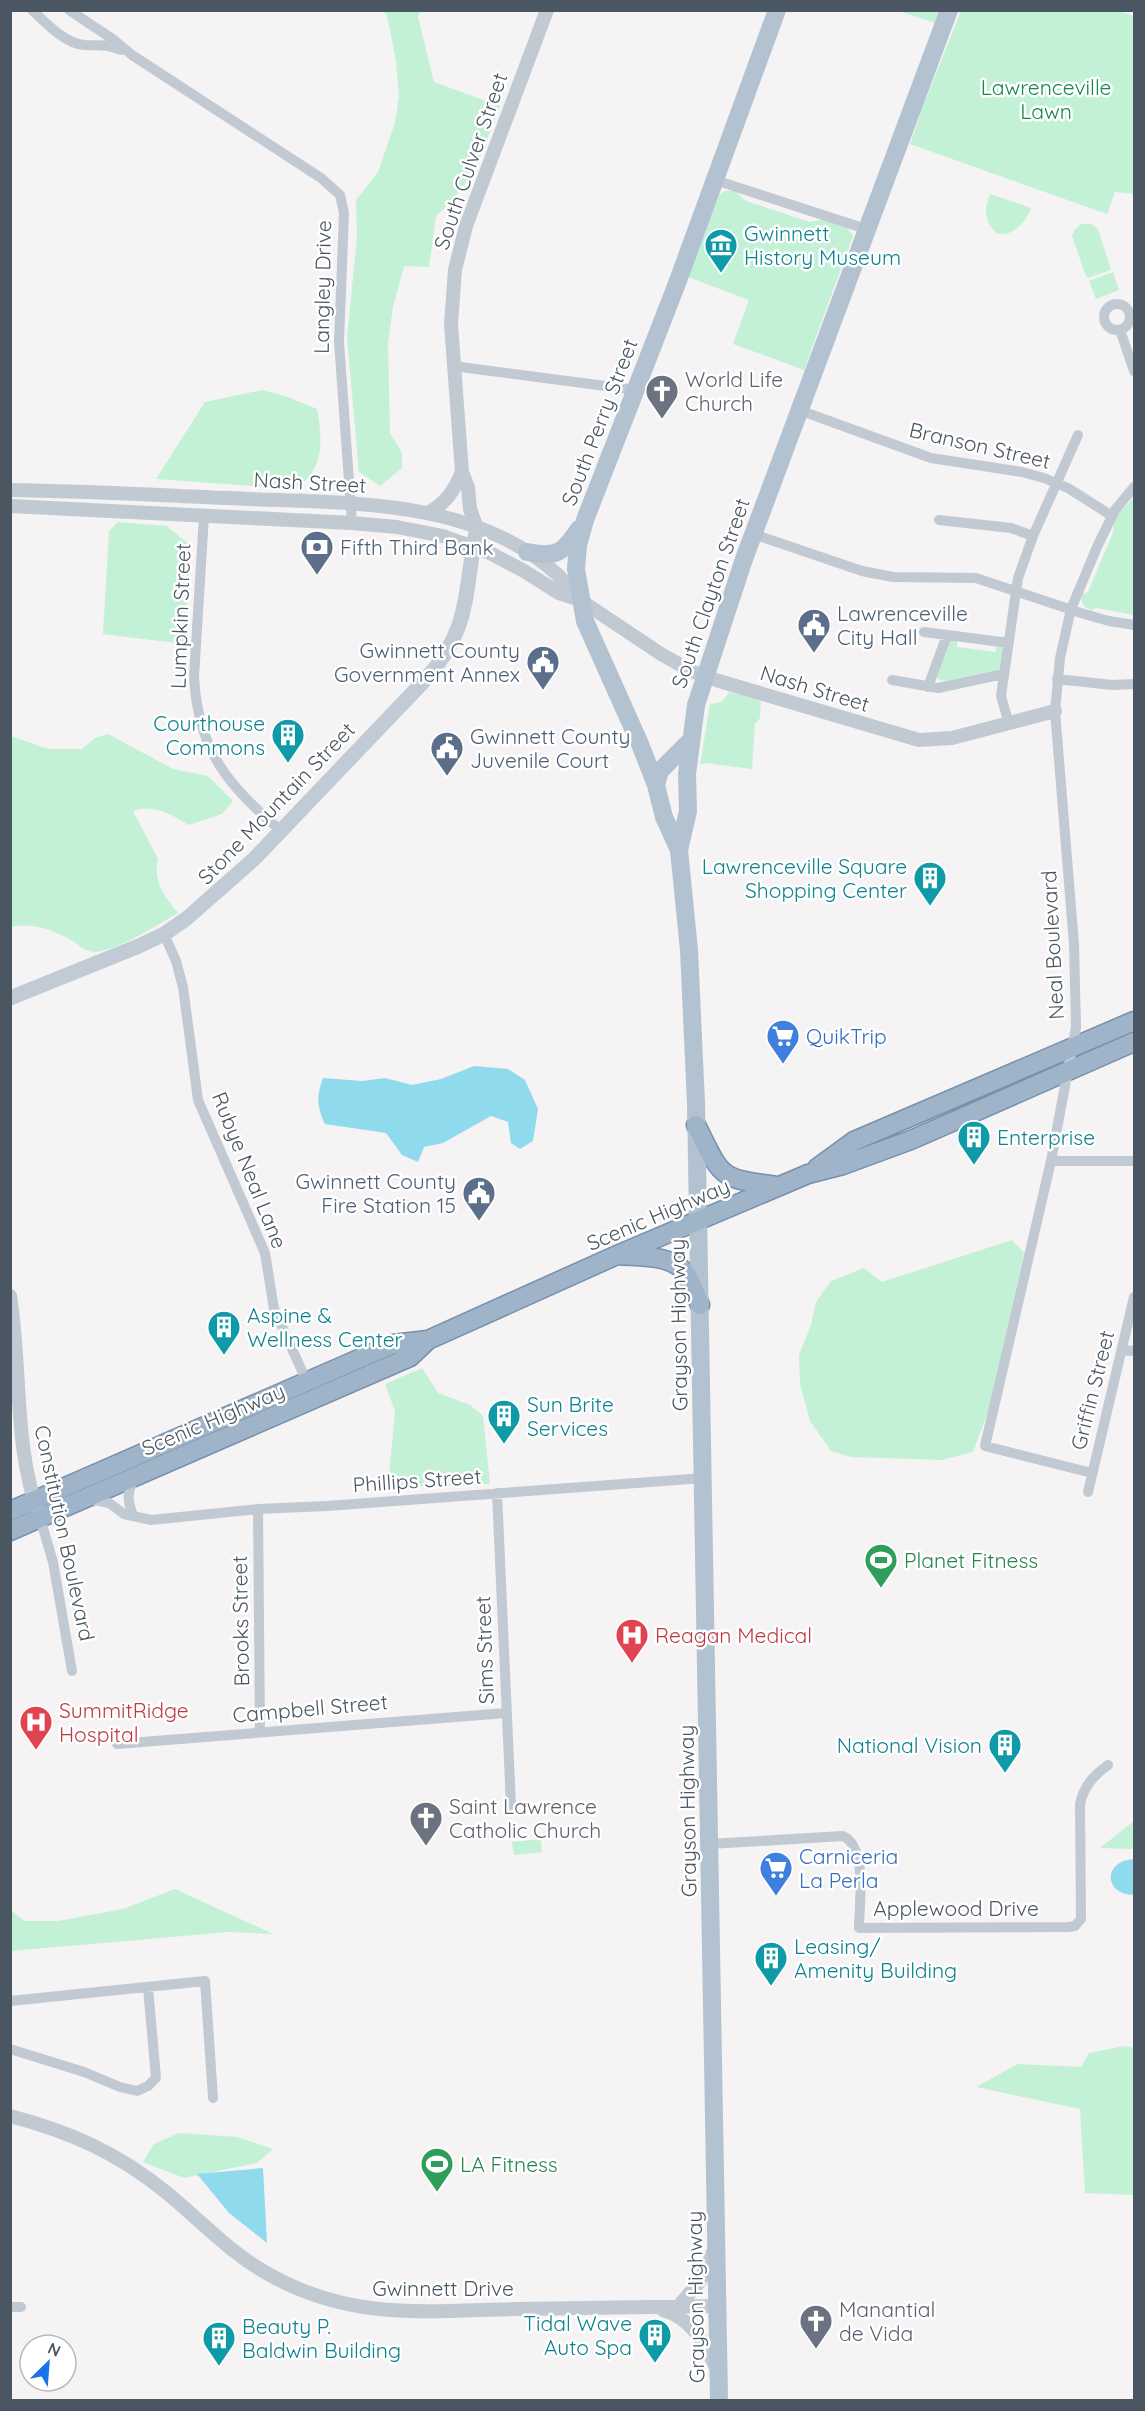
<svg xmlns="http://www.w3.org/2000/svg" width="1145" height="2411" font-family="Quicksand,sans-serif">
  <rect width="100%" height="100%" fill="#f5f3f3"/>
  <path fill="#c3f1d5" d="M383,11H421L418,17L434,82L500,106L475,170L450,203L436,216L429,267L404,266L393,307L388,343L390,433L402,453V468L380,486L359,472L347,338L357,237L356,200L378,172L395,123L399,97L396,61L387,16Z
    M899,11H940L935,23Z
    M1119,11L1134,16V194L1115,192L1107,214L910,144L923,106L961,11Z
    M725,191H735L746,201L809,222L821,220L848,228L853,236L804,370L733,344L749,300L688,277L719,195Z
    M990,194L1031,208C1026,222 1013,238 996,233C984,220 984,210 990,194Z
    M1081,224H1091L1098,229L1111,270L1088,278L1086,276L1072,236L1075,229Z
    M1113,272L1119,290L1096,299L1089,281Z
    M262,390L285,396L317,409C323,441 324,469 296,489L156,479L205,402Z
    M1134,497V615L1096,608L1091,610L1085,607L1081,601L1082,594L1088,592L1114,530L1112,525L1120,509L1125,507Z
    M118,522L167,526L191,546L184,644L103,634L109,531Z
    M950,639L957,640V647L996,652L997,644L1005,646L1001,669L944,681L938,679L936,674Z
    M729,692L761,699L760,718L755,724L752,769L705,763L700,765L710,704L722,702Z
    M108,734L173,769L208,776L233,801L222,814L189,825C173,815 152,803 133,811L158,859C152,880 165,897 178,913C160,923 108,958 89,951C83,949 78,944 73,941C53,930 33,922 11,927V736L48,749H82L95,738Z
    M1012,1240L1024,1253L988,1412L973,1452L941,1460L851,1457L831,1451L810,1421L800,1384L799,1355L811,1325L816,1302L831,1281L864,1268L882,1282Z
    M422,1368L438,1393L470,1405L483,1416L490,1484L388,1487L395,1411L385,1384Z
    M1134,1821V1849L1100,1848Z
    M541,1839L542,1852L514,1855L512,1842Z
    M175,1889L273,1934L229,1932L11,1951V1910L24,1921H58L123,1909Z
    M1124,2046L1134,2048V2195L1085,2193L1080,2109L976,2087L1018,2064L1081,2067L1089,2053Z
    M179,2133L237,2137L273,2149L257,2163L184,2178L143,2162L154,2144Z"/>
  <path fill="#90daee" d="M474,1066L508,1069L525,1080L538,1109L533,1141L520,1149L511,1143L508,1122L491,1116L443,1143L424,1147L418,1162L402,1155L386,1133L325,1124C317,1107 316,1097 323,1078L362,1081L385,1078L412,1085L441,1079Z
    M1134,1859V1895C1104,1895 1102,1861 1134,1859Z
    M263,2168L267,2243L229,2213L197,2174Z"/>
  <g fill="none" stroke-linecap="round" stroke-linejoin="round">
    <g stroke="#7690ad" stroke-width="21">
      <path id="trunk" d="M696,1125C723,1179 718,1178 778,1186
        M817,1168L854,1141L1134,1021
        M618,1255C639,1257 673,1254 686,1274C692,1283 696,1295 700,1305
        M10,1511L393,1344L428,1340L617,1255L808,1174L843,1165L911,1140L1134,1042
        M10,1531L410,1357L428,1340"/>
    </g>
    <path stroke="#c1cad2" stroke-width="10" d="M32,10C46,23 64,43 84,45C101,46 104,43 121,50
      M69,10L114,40L132,55L321,178L340,195L344,213L339,342L352,523
      M715,180L866,229
      M1104 317a13 13 0 1 1 26 0a13 13 0 1 1-26 0Z
      M1120,330L1134,371
      M453,366L636,390
      M799,410L931,458L1022,472L1044,478L1068,488L1112,516
      M204,516L194,677C198,751 228,785 281,831
      M939,520L1011,528L1033,536
      M753,534L862,571L893,577L976,578L1081,613L1109,621L1134,625
      M924,632L1009,643
      M1057,679L1112,685L1134,684
      M892,680L938,688L1003,674
      M928,687L947,635
      M1009,724L1001,696L1018,578L1033,536L1078,435
      M164,934L176,961L183,987L198,1100L265,1253L274,1309L307,1382
      M1051,1161H1134
      M1122,1350L1134,1351
      M1092,1473L985,1446L1051,1161L1076,1027L1074,944L1055,711L1060,658L1071,609L1097,547L1115,510L1134,487
      M1088,1492L1134,1297
      M497,1493L511,1806
      M90,1499L109,1503L124,1514L151,1520L258,1509L327,1506L704,1478
      M258,1509L260,1732
      M133,1515C127,1500 127,1493 134,1479
      M40,1518L53,1562L72,1671
      M117,1744L506,1713
      M710,1844L843,1836C868,1847 859,1905 859,1928L1068,1927L1075,1926L1081,1919L1080,1804C1084,1786 1093,1776 1108,1765
      M10,2001L205,1981L213,2098
      M10,2049L84,2072L120,2087L137,2091L148,2086L156,2078L148,1988
      M10,2307H21"/>
    <path stroke="#c1cad2" stroke-width="14" d="M10,490C83,491 156,495 228,498C338,504 471,495 558,575C565,582 572,591 579,598
      M10,506L352,523L397,527L443,536L490,553L524,571L559,593L580,600L661,654L691,671L719,681L919,740L952,738L1055,711
      M428,513C446,503 454,491 462,472
      M477,528L470,509L468,487L462,472L451,324L455,270L466,226L547,10
      M10,1296C22,1370 13,1447 40,1518
      M10,2116C71,2132 118,2153 167,2193C201,2221 231,2254 270,2275C352,2321 427,2311 517,2309C583,2308 650,2307 716,2306
      M679,2306L700,2281L714,2250
      M663,2310C694,2319 704,2345 718,2371"/>
    <path stroke="#c1cbd6" stroke-width="15" d="M10,998L139,946L164,934L186,919L254,859L425,680C473,627 463,592 477,528"/>
    <path stroke="#b3c2d1" stroke-width="18" d="M527,552C556,558 563,553 579,529
      M656,785L660,771L690,741
      M679,850L664,817L656,785L640,744L585,621L576,569L578,545L585,520L676,286L777,10
      M719,2400L696,1103L689,950L679,850L688,811L687,774L696,705L744,559L949,10"/>
    <use href="#trunk" stroke="#9fb4c9" stroke-width="18"/>
  </g>
  <defs>
    <g id="museum-pin" transform="scale(1.725)"><path d="M0 17L-7.5 6A9.5 9.5 0 1 1 7.5 6Z" fill="#0f9aa8" stroke="#fff"/><path d="M0-6L6-3V-2H-6V-3ZM-5-1h2V3h-2ZM-1-1h2V3h-2ZM3-1h2V3H3ZM-6 4H6V6H-6Z" fill="#fff"/></g>
    <g id="church-pin" transform="scale(1.725)"><path d="M0 17L-7.5 6A9.5 9.5 0 1 1 7.5 6Z" fill="#6b7280" stroke="#fff"/><path d="M-1.2-6h2.4v3.5h3.3v2.4h-3.3V6h-2.4V-.1h-3.3v-2.4h3.3Z" fill="#fff"/></g>
    <g id="bank-pin" transform="scale(1.725)"><path d="M0 17L-7.5 6A9.5 9.5 0 1 1 7.5 6Z" fill="#5c6f8a" stroke="#fff"/><path d="M-6-4H6V4H-6ZM0-2.3a2.3 2.3 0 1 0 0 4.6a2.3 2.3 0 1 0 0-4.6Z" fill="#fff"/></g>
    <g id="civic-pin" transform="scale(1.725)"><path d="M0 17L-7.5 6A9.5 9.5 0 1 1 7.5 6Z" fill="#5c6f8a" stroke="#fff"/><path d="M-.6-6.5H3V-4.5H.6V-3L4-1V1h2V6H-6V1h2V-1L-.6-3ZM-1.2 2.5V6h2.4V2.5Z" fill="#fff"/></g>
    <g id="building-pin" transform="scale(1.725)"><path d="M0 17L-7.5 6A9.5 9.5 0 1 1 7.5 6Z" fill="#0f9aa8" stroke="#fff"/><path d="M-4-6H4V6H1V3H-1V6H-4ZM-2.5-4.3h1.7v1.8h-1.7ZM.8-4.3h1.7v1.8H.8ZM-2.5-1h1.7V.8h-1.7ZM.8-1h1.7V.8H.8Z" fill="#fff"/></g>
    <g id="supermarket-pin" transform="scale(1.725)"><path d="M0 17L-7.5 6A9.5 9.5 0 1 1 7.5 6Z" fill="#3f7fe0" stroke="#fff"/><path d="M-6-5.5h2.5l.6 2H6L4.5 2H-2.5L-4.4-4H-6ZM-1.5 3.2a1.3 1.3 0 1 0 .1 0ZM3 3.2a1.3 1.3 0 1 0 .1 0Z" fill="#fff"/></g>
    <g id="stadium-pin" transform="scale(1.725)"><path d="M0 17L-7.5 6A9.5 9.5 0 1 1 7.5 6Z" fill="#2e9e5b" stroke="#fff"/><path d="M0-5a6.5 5 0 1 0 0 10a6.5 5 0 1 0 0-10ZM-3.5-1.8h7v3.6h-7Z" fill="#fff"/></g>
    <g id="hospital-pin" transform="scale(1.725)"><path d="M0 17L-7.5 6A9.5 9.5 0 1 1 7.5 6Z" fill="#e0444e" stroke="#fff"/><path d="M-5-5h3v3.5h4V-5h3V5h-3V1.5h-4V5h-3Z" fill="#fff"/></g>
  </defs>
  <g fill-rule="evenodd">
    <use href="#museum-pin" x="721" y="245"/>
    <use href="#church-pin" x="662" y="391"/>
    <use href="#bank-pin" x="317" y="547"/>
    <use href="#civic-pin" x="814" y="625"/>
    <use href="#civic-pin" x="543" y="662"/>
    <use href="#building-pin" x="288" y="735"/>
    <use href="#civic-pin" x="447" y="748"/>
    <use href="#building-pin" x="930" y="878"/>
    <use href="#supermarket-pin" x="783" y="1036"/>
    <use href="#building-pin" x="974" y="1137"/>
    <use href="#civic-pin" x="479" y="1193"/>
    <use href="#building-pin" x="224" y="1327"/>
    <use href="#building-pin" x="504" y="1416"/>
    <use href="#stadium-pin" x="881" y="1560"/>
    <use href="#hospital-pin" x="632" y="1635"/>
    <use href="#hospital-pin" x="36" y="1722"/>
    <use href="#building-pin" x="1005" y="1745"/>
    <use href="#church-pin" x="426" y="1818"/>
    <use href="#supermarket-pin" x="776" y="1868"/>
    <use href="#building-pin" x="771" y="1958"/>
    <use href="#stadium-pin" x="437" y="2164"/>
    <use href="#church-pin" x="816" y="2321"/>
    <use href="#building-pin" x="655" y="2335"/>
    <use href="#building-pin" x="219" y="2338"/>
  </g>
  <g text-anchor="middle" dominant-baseline="central" stroke-width="5" stroke-linejoin="round" paint-order="stroke">
    <g font-size="21" fill="#17864f" stroke="#fff">
      <text x="1046" y="87">Lawrenceville<tspan x="1046" dy="24">Lawn</tspan></text>
    </g>
    <g font-size="21" fill="#4a5661" stroke="#fff">
      <text transform="translate(470 161) rotate(-71)">South Culver Street</text>
      <text transform="translate(322 287) rotate(-89)">Langley Drive</text>
      <text transform="translate(599 422) rotate(-69)">South Perry Street</text>
      <text transform="translate(980 445) rotate(13)">Branson Street</text>
      <text transform="translate(310 482) rotate(3)">Nash Street</text>
      <text transform="translate(710 593) rotate(-71)">South Clayton Street</text>
      <text transform="translate(180 616) rotate(-88)">Lumpkin Street</text>
      <text transform="translate(815 688) rotate(17)">Nash Street</text>
      <text transform="translate(276 803) rotate(-46)">Stone Mountain Street</text>
      <text transform="translate(1052 945) rotate(-93)">Neal Boulevard</text>
      <text transform="translate(250 1170) rotate(68)">Rubye Neal Lane</text>
      <text transform="translate(658 1214) rotate(-23)">Scenic Highway</text>
      <text transform="translate(678 1325) rotate(-91)">Grayson Highway</text>
      <text transform="translate(1092 1390) rotate(-76)">Griffin Street</text>
      <text transform="translate(213 1419) rotate(-23)">Scenic Highway</text>
      <text transform="translate(417 1480) rotate(-4)">Phillips Street</text>
      <text transform="translate(65 1533) rotate(78)">Constitution Boulevard</text>
      <text transform="translate(240 1621) rotate(-91)">Brooks Street</text>
      <text transform="translate(484 1650) rotate(-92)">Sims Street</text>
      <text transform="translate(310 1708) rotate(-5)">Campbell Street</text>
      <text transform="translate(687 1811) rotate(-91)">Grayson Highway</text>
      <text x="956" y="1908">Applewood Drive</text>
      <text x="443" y="2288">Gwinnett Drive</text>
      <text transform="translate(695 2297) rotate(-91)">Grayson Highway</text>
    </g>
    <g font-size="21" fill="#0d838f" stroke="#fff" text-anchor="start">
      <text x="744" y="233">Gwinnett<tspan x="744" dy="24">History Museum</tspan></text>
      <text x="265" y="723" text-anchor="end">Courthouse<tspan x="265" dy="24">Commons</tspan></text>
      <text x="907" y="866" text-anchor="end">Lawrenceville Square<tspan x="907" dy="24">Shopping Center</tspan></text>
      <text x="997" y="1137">Enterprise</text>
      <text x="247" y="1315">Aspine &amp;<tspan x="247" dy="24">Wellness Center</tspan></text>
      <text x="527" y="1404">Sun Brite<tspan x="527" dy="24">Services</tspan></text>
      <text x="982" y="1745" text-anchor="end">National Vision</text>
      <text x="794" y="1946">Leasing/<tspan x="794" dy="24">Amenity Building</tspan></text>
      <text x="632" y="2323" text-anchor="end">Tidal Wave<tspan x="632" dy="24">Auto Spa</tspan></text>
      <text x="242" y="2326">Beauty P.<tspan x="242" dy="24">Baldwin Building</tspan></text>
    </g>
    <g font-size="21" fill="#5b616d" stroke="#fff" text-anchor="start">
      <text x="685" y="379">World Life<tspan x="685" dy="24">Church</tspan></text>
      <text x="449" y="1806">Saint Lawrence<tspan x="449" dy="24">Catholic Church</tspan></text>
      <text x="839" y="2309">Manantial<tspan x="839" dy="24">de Vida</tspan></text>
    </g>
    <g font-size="21" fill="#4e5e75" stroke="#fff" text-anchor="start">
      <text x="340" y="547">Fifth Third Bank</text>
      <text x="837" y="613">Lawrenceville<tspan x="837" dy="24">City Hall</tspan></text>
      <text x="520" y="650" text-anchor="end">Gwinnett County<tspan x="520" dy="24">Government Annex</tspan></text>
      <text x="470" y="736">Gwinnett County<tspan x="470" dy="24">Juvenile Court</tspan></text>
      <text x="456" y="1181" text-anchor="end">Gwinnett County<tspan x="456" dy="24">Fire Station 15</tspan></text>
    </g>
    <g font-size="21" fill="#366cbe" stroke="#fff" text-anchor="start">
      <text x="806" y="1036">QuikTrip</text>
      <text x="799" y="1856">Carniceria<tspan x="799" dy="24">La Perla</tspan></text>
    </g>
    <g font-size="21" fill="#27864d" stroke="#fff" text-anchor="start">
      <text x="904" y="1560">Planet Fitness</text>
      <text x="460" y="2164">LA Fitness</text>
    </g>
    <g font-size="21" fill="#be3a42" stroke="#fff" text-anchor="start">
      <text x="655" y="1635">Reagan Medical</text>
      <text x="59" y="1710">SummitRidge<tspan x="59" dy="24">Hospital</tspan></text>
    </g>
  </g>
  <rect width="1145" height="2411" fill="none" stroke="#4a5661" stroke-width="24"/>
  <g transform="translate(48 2363) rotate(25)"><circle r="28" fill="#ffffff" stroke="#b7bbc0" stroke-width="1.5"/>
  <path d="M0-4.5L10 22L0 15L-10 22Z" fill="#1a73e8"/>
  <text y="-9" font-size="16" font-weight="bold" text-anchor="middle" fill="#4a5661">N</text>
  </g>
</svg>
